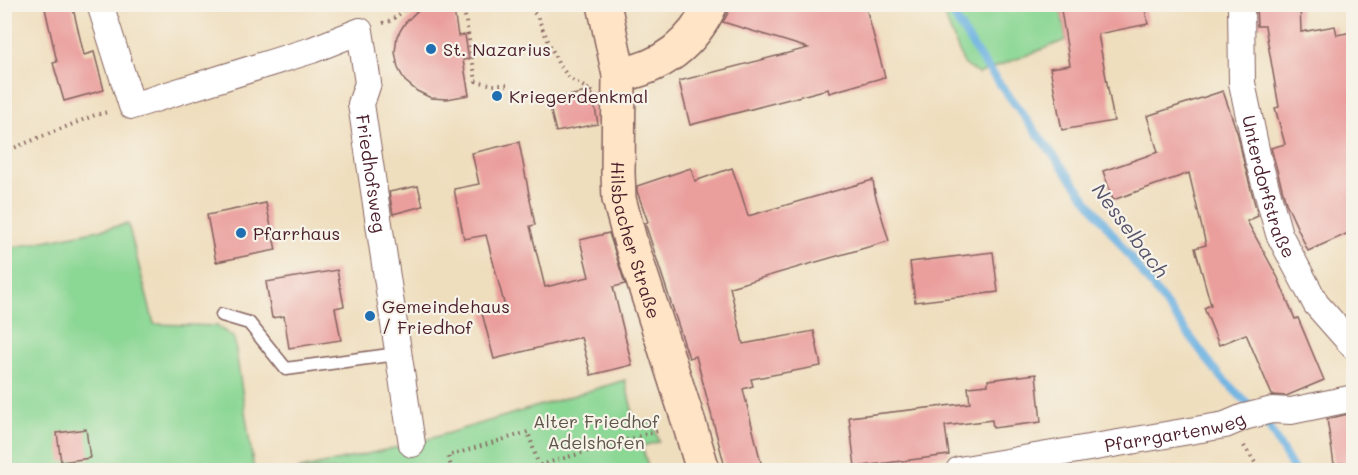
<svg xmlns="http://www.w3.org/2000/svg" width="1358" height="475" font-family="Mali,sans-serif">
  <rect width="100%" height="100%" fill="#f7f3e8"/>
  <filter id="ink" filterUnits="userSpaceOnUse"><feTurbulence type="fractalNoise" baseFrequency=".0167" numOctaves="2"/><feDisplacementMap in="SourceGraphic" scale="12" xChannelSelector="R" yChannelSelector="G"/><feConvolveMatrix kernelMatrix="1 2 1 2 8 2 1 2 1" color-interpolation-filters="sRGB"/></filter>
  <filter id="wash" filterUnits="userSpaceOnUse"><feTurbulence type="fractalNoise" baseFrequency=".008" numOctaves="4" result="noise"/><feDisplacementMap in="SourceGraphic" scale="24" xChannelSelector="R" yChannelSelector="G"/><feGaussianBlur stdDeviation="1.35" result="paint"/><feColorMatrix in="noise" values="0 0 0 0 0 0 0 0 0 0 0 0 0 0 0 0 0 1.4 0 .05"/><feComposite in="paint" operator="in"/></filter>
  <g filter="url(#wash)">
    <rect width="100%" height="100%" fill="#efdebe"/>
    <path fill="#8bd794" stroke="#6a7b60" stroke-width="1.5" d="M940,5H1060L1066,40L978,74L964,64Z
      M128,224L154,324L217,326L234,338L254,470H5V249Z
      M625,380L636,427L653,422L659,442L642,446L649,470H296L412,444Z"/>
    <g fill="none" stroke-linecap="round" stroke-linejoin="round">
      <path stroke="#6bb1e1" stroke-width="8" d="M946,4L981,59L1219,375L1266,422L1294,470"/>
    </g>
    <g id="blocks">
      <path fill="#ea9f9d" d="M44,4H72L84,55L94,52L104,90L64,101L53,63L57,62Z
        M435,4H453L458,36L465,35L469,59L463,60L469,95L447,99L431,98L417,91L405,81L398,68L395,52L397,36L405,23L416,12Z
        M730,4H865L885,77L829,93L828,89L690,125L679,81L808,48L723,22L728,13Z
        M1060,4H1144L1148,24L1098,34L1114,121L1062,130L1050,68L1070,65Z
        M1256,4H1300L1301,32L1335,26L1337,35L1353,32V231L1308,251L1286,203L1271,148L1285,144L1275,108L1279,107L1265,26H1257Z
        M592,91L598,124L556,132L548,100Z
        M1223,91L1238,135L1244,163L1258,216L1247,221L1278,278L1295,319L1298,318L1324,380L1286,396L1272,395L1246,334L1219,345L1204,308L1211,305L1195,248L1206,245L1189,173L1113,200L1103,171L1158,152L1147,116Z
        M519,142L535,225L530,226L545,287L589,277L580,240L609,233L625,284L613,287L632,365L591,375L581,337L494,359L482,313L505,307L486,235L464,239L454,189L479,184L472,153Z
        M691,168L695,181L732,168L741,193L748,216L873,180L875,194L889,241L730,287L743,344L814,331L821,366L751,379L753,386L743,389L763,471H726L696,356L689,358L645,223L648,222L637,191V186Z
        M418,186L423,206L393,214L389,192Z
        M266,203L276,250L216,262L207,215Z
        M993,252L998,292L915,302L910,262Z
        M337,270L344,306L335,308L341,340L289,348L284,316L272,318L266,282Z
        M1036,374L1041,422L993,428L992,420L945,426L949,455L855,467L849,417L970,403L968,387L988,385V380Z
        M1353,413V462L1334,464L1327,419Z
        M86,429L90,458L61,462L57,433Z"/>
    </g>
  </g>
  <g filter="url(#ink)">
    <use href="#blocks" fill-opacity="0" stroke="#84625e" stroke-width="1.5"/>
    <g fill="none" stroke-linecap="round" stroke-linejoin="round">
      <g stroke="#84625e" stroke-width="15">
        <path id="lane" d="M222,315L249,323L286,369L397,354"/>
      </g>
      <g stroke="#84625e" stroke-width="28">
        <g id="street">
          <path id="s1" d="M100,4L132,106L312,50L360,31L368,83L361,104L412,444"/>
          <path id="s2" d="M1241,4L1242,83L1258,159L1279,234L1316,304L1354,347"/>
          <path id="s3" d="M959,470L1225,425L1244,417L1272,410L1291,411L1354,398"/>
        </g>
      </g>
      <g stroke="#84625e" stroke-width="36">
        <g id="secondary">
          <path id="s4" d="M604,4L619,75L618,173L619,199L630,240L689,423L703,470"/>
          <path d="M619,75C661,68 693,44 711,4"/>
        </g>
      </g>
      <path stroke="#84625e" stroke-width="4" stroke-dasharray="1.5 4.5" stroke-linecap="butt" d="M463,4L476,81L493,85H510
        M526,4L537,16L558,63L570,79L588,89L590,88
        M383,23L391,21L411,4
        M4,152L95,115L108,112
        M1244,446L1260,470
        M452,470L448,456L528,432L539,466
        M523,470L661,430"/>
      <use href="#lane" stroke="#fff" stroke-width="12"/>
      <use href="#street" stroke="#fff" stroke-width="26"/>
      <use href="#secondary" stroke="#ffe4c6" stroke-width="33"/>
    </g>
  </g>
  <g fill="#1f6fb2" stroke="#f7f3e8" stroke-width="2">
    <circle cx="431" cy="49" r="6"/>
    <circle cx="497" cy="96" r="6"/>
    <circle cx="241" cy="233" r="6"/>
    <circle cx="370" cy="316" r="6"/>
  </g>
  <g text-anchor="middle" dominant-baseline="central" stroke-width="4.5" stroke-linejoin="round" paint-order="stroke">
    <g font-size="18" fill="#4a1f2b" stroke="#f7f3e8" text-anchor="start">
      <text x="443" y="49">St. Nazarius</text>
      <text x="509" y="96">Kriegerdenkmal</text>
      <text x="253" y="233">Pfarrhaus</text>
      <text x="382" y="306">Gemeindehaus<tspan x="382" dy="21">/ Friedhof</tspan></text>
    </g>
    <g font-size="18" fill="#4a1f2b" stroke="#f7f3e8">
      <text stroke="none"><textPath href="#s1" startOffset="492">Friedhofsweg</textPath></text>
      <text stroke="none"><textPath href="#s2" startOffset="186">Unterdorfstraße</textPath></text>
      <text stroke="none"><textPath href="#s4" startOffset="240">Hilsbacher Straße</textPath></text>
      <text stroke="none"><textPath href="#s3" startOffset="219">Pfarrgartenweg</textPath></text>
    </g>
    <g font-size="18" fill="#5e564a" stroke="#f7f3e8">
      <text x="596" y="421">Alter Friedhof<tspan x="596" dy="21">Adelshofen</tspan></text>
    </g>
    <g font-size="20" font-style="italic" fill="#56526b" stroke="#f7f3e8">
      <text transform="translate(1131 230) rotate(53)">Nesselbach</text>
    </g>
  </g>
  <rect width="1358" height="475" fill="none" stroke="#f7f3e8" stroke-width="24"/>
</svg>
